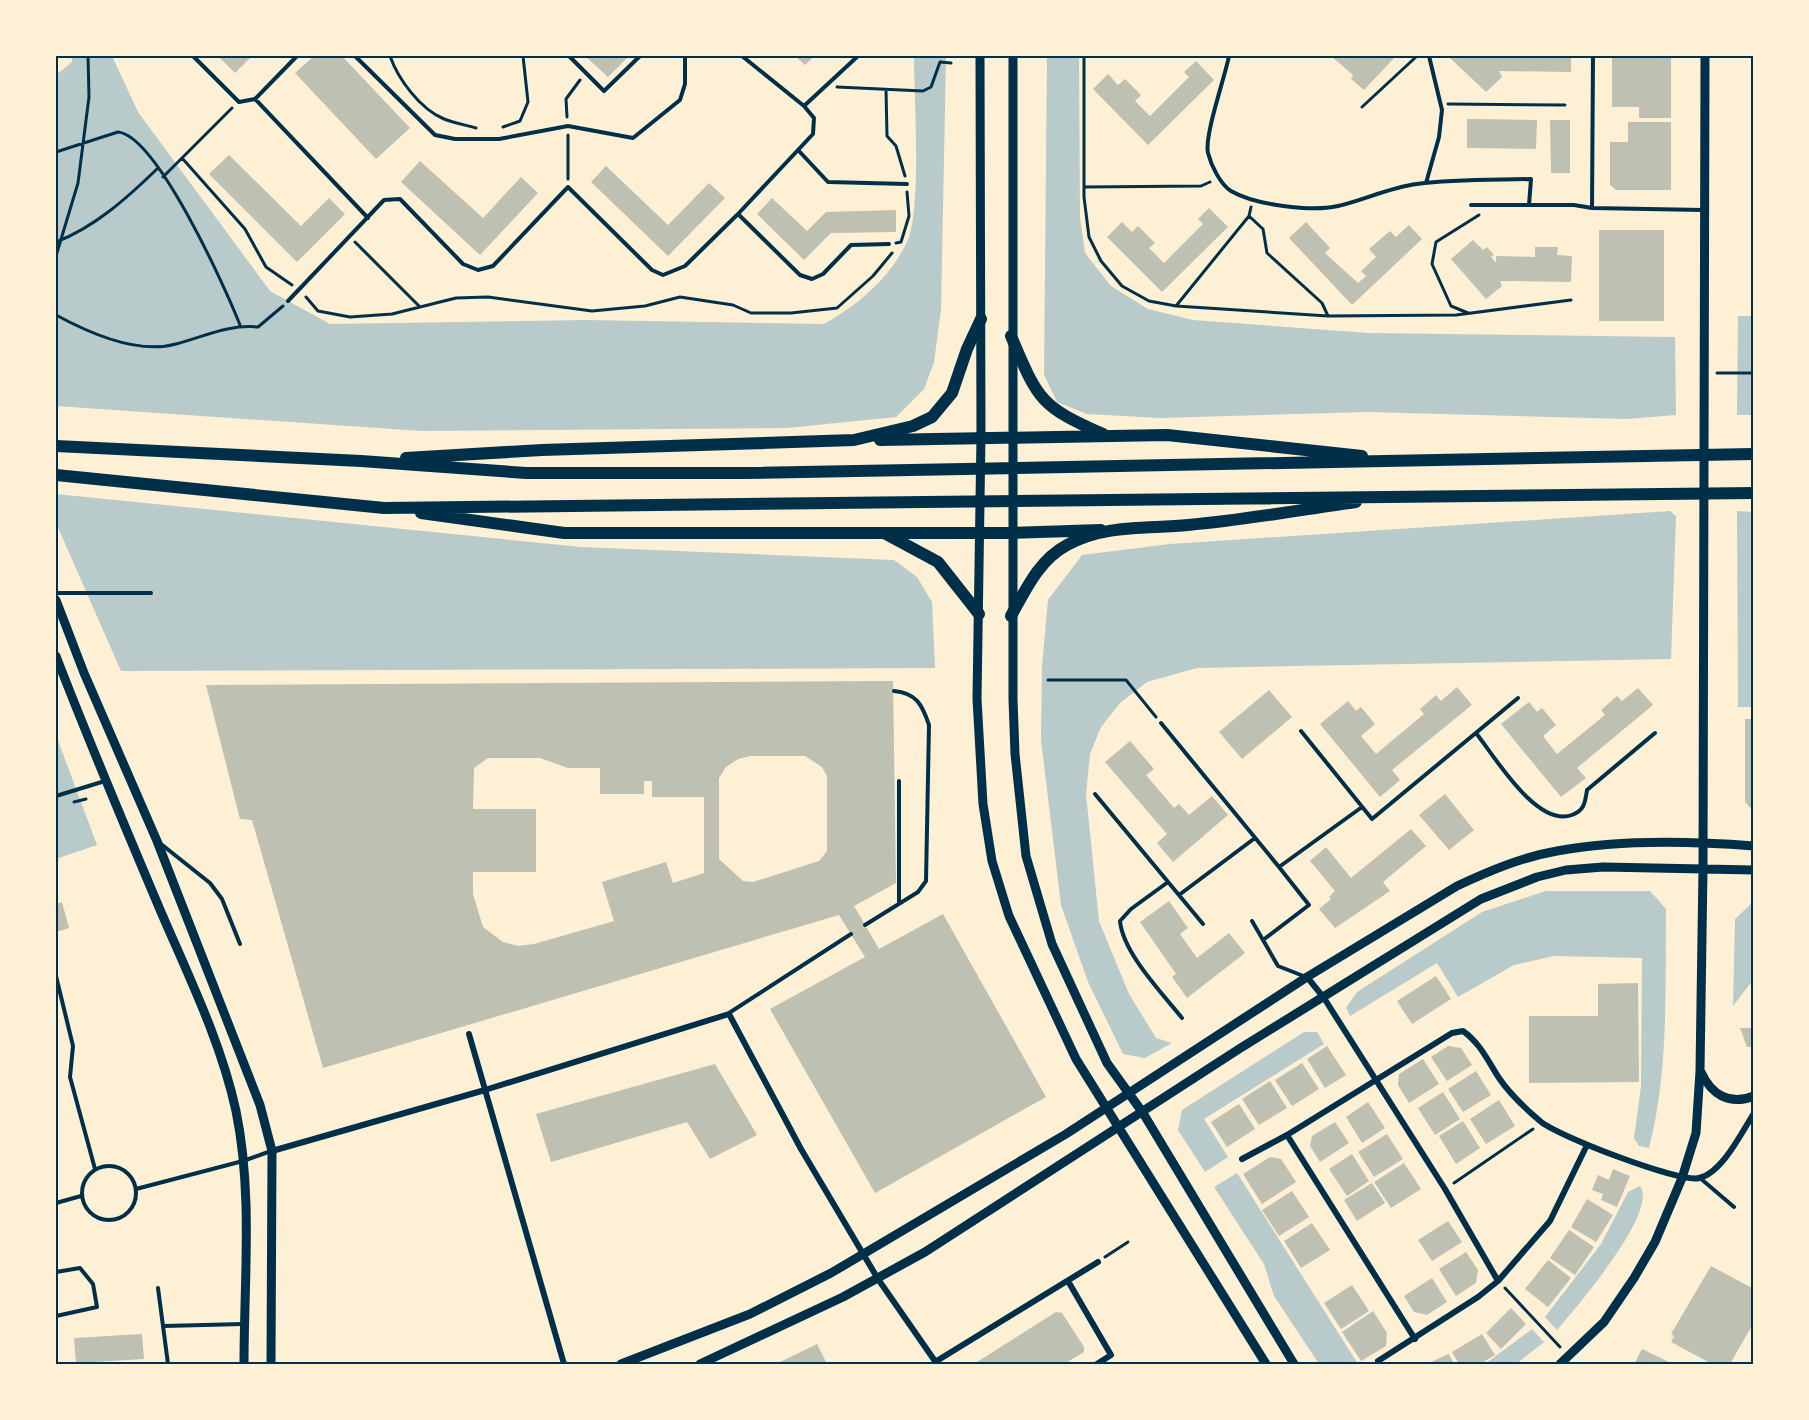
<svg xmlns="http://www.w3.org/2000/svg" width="1809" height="1420" font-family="'PT Sans Narrow',sans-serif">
  <rect width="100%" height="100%" fill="#fdf0d5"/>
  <path fill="#b9caca" d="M72,56H112L138,112L270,291L330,324L586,320L824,324C858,305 890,278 907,242C922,211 914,96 914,56H946L941,310L934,362L924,389L896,417L787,428L422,431L56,406V75L72,62Z
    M1047,56H1079L1080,217L1085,253L1111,286L1148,309L1193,320L1368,333L1675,337L1676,415L1626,419L1367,412L1160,418L1087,414L1057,402L1044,375Z
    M1738,316H1753V415H1737Z
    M56,494L581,547L894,560L917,577L932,602L935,668L121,671L56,523Z
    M1670,511L1676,516L1671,659L1197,668L1147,682L1120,703L1101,727L1090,754L1086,794L1099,921L1129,994L1156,1038L1172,1043L1145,1058L1123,1054L1088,982L1061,905L1041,740L1042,666L1048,600L1082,555L1170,544Z
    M1737,511L1753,512V707H1738Z
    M56,735L97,845L56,859Z
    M1546,891H1650L1666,909C1665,988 1669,1071 1649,1148L1639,1146L1634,1138L1641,1086L1642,958L1554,956L1514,965L1458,997L1437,963L1350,1016L1346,1008L1357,992L1482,912Z
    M1753,902V980L1733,1006L1735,919Z
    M1304,1032H1317L1324,1044L1204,1119L1228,1157L1205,1172L1178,1130L1182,1110Z
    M1237,1173L1358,1364H1319L1274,1296L1264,1264L1214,1187Z
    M1640,1186C1659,1211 1576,1308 1557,1330L1545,1317L1601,1244L1628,1192Z
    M1532,1329L1544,1342L1516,1364H1485Z"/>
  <path fill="#bec0b2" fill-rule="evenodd" d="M218,56H252L235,73Z
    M314,56H342L410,128L376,159L295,73Z
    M585,56H629L608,77Z
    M795,56H814L805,65Z
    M1331,56H1364L1367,58L1370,56H1396L1364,90L1351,79L1353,75Z
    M1448,56H1571V72L1499,71L1502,77L1486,92Z
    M1612,56H1671V118H1639V107H1612Z
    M1196,61L1214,80L1148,145L1093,89L1108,74L1118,85L1125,79L1141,95L1135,101L1150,116L1189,77L1184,72Z
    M1467,119L1537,120L1536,149L1467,148Z
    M1550,120H1570V173H1551Z
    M1628,122H1671V190H1616L1610,185V142H1628Z
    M229,155L301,226L329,198L345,214L297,262L209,174Z
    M420,161L483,218L521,177L538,193L480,255L401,182Z
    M606,166L668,225L709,183L725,198L668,256L591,182Z
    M772,198L807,231L826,212L896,210V232L831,233L804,260L757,214Z
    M1209,208L1228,227L1162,292L1107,237L1122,222L1132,232L1138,226L1155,243L1149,248L1164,263L1203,224L1198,219Z
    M1306,222L1330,248L1325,253L1358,283L1366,276L1361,271L1376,257L1369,249L1390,231L1396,237L1409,225L1422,239L1352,305L1289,238Z
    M1599,230H1664V321H1599Z
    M1473,240L1483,250L1487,247L1494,255L1491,257L1496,263V256L1535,257V247H1558L1557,255L1572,256L1571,282L1500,281L1502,286L1486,299L1451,259Z
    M893,681L896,883L854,906L879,949L943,914L1046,1097L875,1193L770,1009L865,957L839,915L323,1068L252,820L240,819L206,685ZM750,756H805L822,767L827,776V851L819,861L753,882L743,881L719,859V778L726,767L738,759ZM488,758H540L568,768H600V794H644V781H652V797H704V873L673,883L666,862L602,882L614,921L534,944L518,946L503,942L483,927L473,894V872H536V809H473L474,768Z
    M1457,687L1472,705L1392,770L1400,780L1380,797L1320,724L1348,701L1356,711L1361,707L1375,724L1361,736L1376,754L1424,714L1420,709L1436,695L1441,701Z
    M1638,688L1653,705L1577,768L1586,778L1561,797L1501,724L1529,702L1537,712L1542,708L1556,725L1543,736L1557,754L1605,715L1601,710L1617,696L1622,701Z
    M1269,690L1292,717L1242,759L1219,732Z
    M1745,719H1754V812L1745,802Z
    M1130,741L1154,769L1146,775L1174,808L1179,804L1189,815L1212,796L1228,815L1173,862L1157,843L1167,834L1105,762Z
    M1445,794L1474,830L1449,850L1419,815Z
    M1411,829L1426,846L1383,882L1390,891L1335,928L1319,909L1331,899L1329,897L1335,891L1310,861L1326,847L1351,878Z
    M1169,901L1188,928L1180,934L1197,958L1229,933L1245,953L1187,998L1172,977L1176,974L1140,922Z
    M62,902L69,928L56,932V904Z
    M1436,976L1451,999L1412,1024L1397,1001Z
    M1638,983L1639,1082L1529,1083V1016H1598V984Z
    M1740,1028H1754V1047H1747Z
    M1327,1046L1346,1075L1325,1088L1307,1059Z
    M1448,1046L1461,1048L1472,1065L1447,1081L1431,1057Z
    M1423,1059L1439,1084L1409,1103L1398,1085L1399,1074Z
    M1302,1063L1319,1089L1292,1106L1275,1080Z
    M715,1064L757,1135L710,1159L687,1122L551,1162L536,1114Z
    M1476,1071L1491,1095L1463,1112L1448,1089Z
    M1270,1081L1287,1108L1259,1125L1242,1099Z
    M1443,1092L1460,1119L1435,1135L1418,1108Z
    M1499,1100L1515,1126L1486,1144L1470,1119Z
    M1368,1102L1385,1128L1362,1143L1346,1117Z
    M1239,1104L1255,1129L1227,1147L1211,1122Z
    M1463,1121L1480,1148L1456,1164L1439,1136Z
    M1335,1122L1349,1143L1320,1162L1310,1146L1312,1136Z
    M1387,1134L1403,1159L1374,1177L1358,1152Z
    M1352,1154L1369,1181L1347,1196L1329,1169Z
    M1270,1157L1281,1159L1296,1182L1262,1204L1243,1174Z
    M1404,1163L1421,1189L1391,1208L1374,1182Z
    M1613,1169L1630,1176L1617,1207L1601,1200L1603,1194L1592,1190L1598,1175L1609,1180Z
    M1372,1183L1385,1203L1357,1221L1344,1200Z
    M1292,1191L1309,1217L1279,1236L1262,1210Z
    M1587,1199L1613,1215L1596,1242L1571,1227Z
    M1448,1221L1462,1242L1432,1261L1418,1240Z
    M1312,1223L1330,1250L1301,1268L1284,1241Z
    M1569,1230L1594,1247L1575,1275L1550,1258Z
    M1466,1252L1478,1270L1476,1283L1456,1296L1439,1269Z
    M1548,1260L1571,1278L1548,1307L1525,1289Z
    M1711,1266L1754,1289V1322L1730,1364H1712L1671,1342L1674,1336L1671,1334Z
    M1432,1278L1447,1302L1427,1315L1414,1312L1404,1296Z
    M1352,1285L1369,1311L1341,1329L1324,1303Z
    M1511,1308L1526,1324L1501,1349L1486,1333Z
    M1373,1311L1387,1333L1386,1346L1361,1361L1342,1332Z
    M1056,1312L1062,1313L1084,1347V1352L1064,1364H974Z
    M142,1334L144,1359L76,1363L74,1338Z
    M1482,1334L1495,1355L1480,1364H1459L1452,1352Z
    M817,1344L827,1364H776Z
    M1642,1349L1673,1364H1634Z
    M1449,1354L1454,1364H1426Z"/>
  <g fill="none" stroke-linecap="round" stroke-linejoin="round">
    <path stroke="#003049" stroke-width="3" d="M390,56C398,79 420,109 444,119C454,123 466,125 476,128
      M1084,56V197L1089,237L1101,261L1122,286L1149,301L1176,306L1328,316L1456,315L1571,300
      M837,87L923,91L931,87L940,62L951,63
      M886,90L887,136L896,146L905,176
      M1448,104L1565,105
      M1362,107L1417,56
      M567,117L566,99L580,80
      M503,127L520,121L528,102L523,56
      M568,135V179
      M56,152L118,132C157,136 225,287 240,325
      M182,158L245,229L266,267L292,285
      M163,177L232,108
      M1084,187L1201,186L1210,182
      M1249,216L1263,229L1267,253L1322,303L1328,316
      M56,242C95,227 127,198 157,169
      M355,242L420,307
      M896,243L901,242L909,216L907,192
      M56,256L78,183L89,97L88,56
      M306,297L318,311L350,317L392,314L456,298L488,297L592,311L645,306L680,297L733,305L751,313H791L837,308L873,276L892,253
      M1176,306L1249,216L1251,207
      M1468,313L1451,306L1432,264L1436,242L1479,215
      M56,315C89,333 137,355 176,344C203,337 229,324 258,327L283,306
      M1717,373H1754
      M1048,680H1126L1156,717
      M74,802L86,799
      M1454,1183L1533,1129
      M1105,1257L1128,1242
      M1505,1288L1560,1347"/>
    <path stroke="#003049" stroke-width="4" d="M193,56L239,102L255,99L297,56
      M355,56L435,135L455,139H499L568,126L633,138L680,100L685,84V56
      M569,56L604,91L640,56
      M1229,56C1225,77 1204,136 1208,153C1211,165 1220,184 1231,191C1255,205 1311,212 1338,206C1364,200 1391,187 1417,184C1455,179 1493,180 1531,179L1529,205
      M1593,56L1592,208L1703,210
      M255,99L368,218
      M804,106L858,56
      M798,150L828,182L907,184
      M1426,183L1439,137L1442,110L1429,56
      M1471,205H1574L1592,208
      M738,214L813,134L814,118L804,106L742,56
      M288,301L384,200L400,199L463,264L478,270L493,266L568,187L652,270L663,275L685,266L738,214L800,275L812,279L823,274L851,245L889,244
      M56,593H151
      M1161,723L1279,867L1362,807
      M1301,731L1372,819L1518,698
      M1476,733C1495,757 1537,828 1572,815C1585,810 1585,802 1587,790L1655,733
      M899,781V902
      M1095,794L1203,924
      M56,796L105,781
      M161,844L210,883L222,899L240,944
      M1168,882L1131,909L1120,921C1123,953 1162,993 1182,1018
      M1179,895L1255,838
      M1252,921L1278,966L1306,977
      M865,925L918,892L926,881L929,725C922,704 916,693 894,691
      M1263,940L1309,905L1279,867
      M56,976L73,1046L70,1077L95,1169
      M729,1013L851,934
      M82 1193a27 27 0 1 1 54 0a27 27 0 1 1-54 0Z
      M1700,1178L1734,1207
      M136,1189L243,1161L271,1151
      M56,1203L81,1196
      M56,1272L80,1268L93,1284L97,1307L56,1316
      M158,1288L168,1364
      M164,1326L243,1324"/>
    <path stroke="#003049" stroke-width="6" d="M1307,977L1324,998L1445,1189L1498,1281
      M469,1034L564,1364
      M272,1151L485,1090L729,1014L801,1149L878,1279L937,1364
      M1242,1159L1287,1135
      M1068,1281L1111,1355L1097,1364
      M1415,1339L1287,1135L1452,1033L1463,1031C1480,1043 1488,1061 1499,1078C1509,1093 1526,1109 1540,1121C1557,1136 1680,1183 1699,1178C1722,1173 1742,1132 1754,1113
      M1378,1361L1478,1297L1498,1281L1550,1221L1587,1145
      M935,1362L1098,1262"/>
    <path stroke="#003049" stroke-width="9" d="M980,56L981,436L977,699L983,804L992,861L1009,916L1076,1059L1266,1364
      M1013,56V699L1015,754L1026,856L1052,944L1107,1063L1143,1113L1294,1364
      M56,600L84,673L157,841L260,1105L272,1151L271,1364
      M56,656C89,742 125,827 161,912C189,977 221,1042 236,1111C253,1193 244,1281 244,1364
      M1701,1072C1711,1094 1729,1106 1754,1096
      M621,1364L750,1314L831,1273L1066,1134L1307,977L1457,886C1489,871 1522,857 1557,851C1620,839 1690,841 1754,846
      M700,1364L843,1297L925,1252L1239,1049L1481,899L1537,877L1566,870L1603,867L1754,870
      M1560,1364L1604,1322L1634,1278L1655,1242L1682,1178L1696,1133L1700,1071L1703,869L1705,56"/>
    <path stroke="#003049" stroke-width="12" d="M1011,336C1038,399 1039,406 1103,434
      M880,440L1167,435L1362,456
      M56,446L361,461L526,473H747L1754,454
      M406,458L542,450L854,440L913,426L932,417L952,393L967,349L981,319
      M56,475L384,508L1754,493
      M421,513L564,533H1011L1101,530
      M886,534L938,562L979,614
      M1011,616C1026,589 1039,560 1067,545C1105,524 1147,529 1188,525C1244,520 1300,510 1356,502"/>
  </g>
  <rect width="1809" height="1420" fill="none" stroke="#fdf0d5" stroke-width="114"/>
  <rect x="57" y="57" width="1695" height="1306" fill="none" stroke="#003049" stroke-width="2"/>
</svg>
